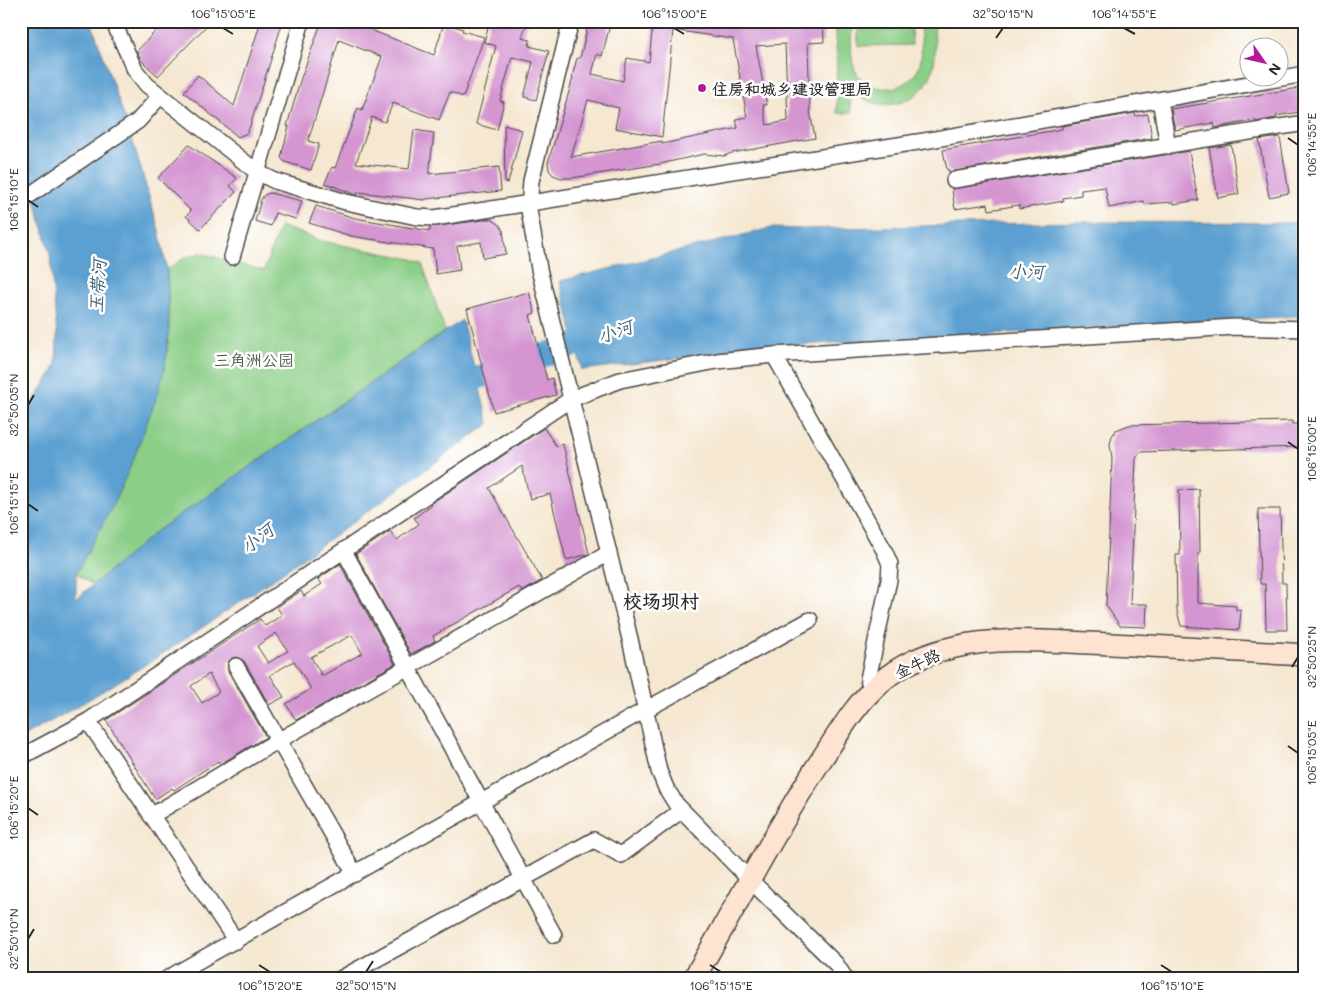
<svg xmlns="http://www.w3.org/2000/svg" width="1326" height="999" font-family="Mali,'LXGW WenKai TC',sans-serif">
  <rect width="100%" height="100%" fill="#fff"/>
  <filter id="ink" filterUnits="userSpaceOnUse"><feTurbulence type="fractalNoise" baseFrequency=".02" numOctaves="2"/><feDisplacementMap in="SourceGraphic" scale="10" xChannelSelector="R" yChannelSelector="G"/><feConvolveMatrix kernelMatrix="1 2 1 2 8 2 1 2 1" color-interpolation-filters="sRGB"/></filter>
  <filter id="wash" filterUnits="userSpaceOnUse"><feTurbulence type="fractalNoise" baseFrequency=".0096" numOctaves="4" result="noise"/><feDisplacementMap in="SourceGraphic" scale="20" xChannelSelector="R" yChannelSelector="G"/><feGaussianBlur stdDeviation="1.12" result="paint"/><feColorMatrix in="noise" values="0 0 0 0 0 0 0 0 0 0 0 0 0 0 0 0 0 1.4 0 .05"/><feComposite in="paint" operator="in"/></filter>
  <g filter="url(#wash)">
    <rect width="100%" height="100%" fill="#f5e7d0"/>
    <path fill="#8bce87" stroke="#5b7c59" d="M836,21H852C852,35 850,51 853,64C860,94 903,96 917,71C925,58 920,36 920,21H934C934,36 937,54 933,68C928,94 899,110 874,103C865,101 858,96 850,90L851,113H837Z
      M858,21H911L912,45L858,46Z
      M280,226L322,241L412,259L422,263L445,331L154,533L94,585L88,582L76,573C107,517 134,465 153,404C157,391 163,378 165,364C171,333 169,301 167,270L184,258L201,253L264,271Z"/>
    <path fill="#5ca0d1" stroke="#44667e" d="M21,21H91L133,142L159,230L167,270L169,327L165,367L158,393L132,463L113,505L76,573V599L154,533L462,320L489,424C336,533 186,649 21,738V421L53,371L56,363L57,337L50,253L21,150Z
      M1077,222L1305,223V317L1297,316L780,346L582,370L560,281L771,228L804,229Z"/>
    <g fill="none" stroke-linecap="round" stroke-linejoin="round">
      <path stroke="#5ca0d1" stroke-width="24" d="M447,388L606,334"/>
    </g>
    <g id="blocks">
      <path fill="#d495d1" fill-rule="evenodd" d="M165,21H211L158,76L141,60L137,51Z
        M261,21H283L250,126L247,133L238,137L184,92L198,75L234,106Z
        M322,21H348L434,55L444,23L463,29L462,31L484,37L463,97L450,92L439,120L393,103L385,122L372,117L356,163L409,169L414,130L434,133L429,174L499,167L501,191L426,199L425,200L358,192L357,195L325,183L332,167L335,168L358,108L362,110L382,57L339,40L308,141L319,144L311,170L285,162L281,158L289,126H287L301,78Z
        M490,21H527L522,38L530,40L529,46L549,51L536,100L524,97L533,62L512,57L500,101L504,102L497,130L476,124L496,46L484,42Z
        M589,21H611L602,56L597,54L592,74L623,81L627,58L649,62L653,21H734V23L823,21L824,42L808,43L810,111L815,138L732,153L724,156L704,154L660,164L572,178H561L553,175L549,170L548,163L573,78L572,77L577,58H580ZM673,30L733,39L747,117L736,119L738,128L662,144V141L571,157L588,100L619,108L615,128L662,137ZM785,44L788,121L767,125L763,105H767L756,46Z
        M1305,87V111L1276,116V118L1256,122L1255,120L1215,128L1214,123L1175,130L1171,109Z
        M1135,113L1136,116L1148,114L1152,138L949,172V170H947L943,150L1062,129V126Z
        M504,125L522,130L508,183L505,182Z
        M1280,137L1289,193L1269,197L1259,140Z
        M189,145L237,178L230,186L236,192L200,229L186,216L191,211L158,178Z
        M1231,145L1239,194L1218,198L1209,148Z
        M1189,151L1198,200L1174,204V202L1144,204V201L1109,208L1105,187L1081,190V195L1063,198L1064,201L1019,209V205L989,210L988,204L955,209L952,189Z
        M270,193L302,201L296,219L275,213L271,226L255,221L261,200L264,195Z
        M316,206L355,218L430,231V227L491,219L499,224L503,230L506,254L483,258L481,242L457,246L460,270L436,274L433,249L351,236L309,223Z
        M529,292L535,313L530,315L547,380L552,378L556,395L494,412L467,309Z
        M1292,421V424H1299L1300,447L1140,452L1136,459L1130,604H1147L1146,627L1120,626L1106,605L1112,459L1110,444L1112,436L1116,430L1129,425Z
        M544,428L556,446L563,444L589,554L566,560L550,494L530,499L522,466L489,488L542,580L522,592L519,587L433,636L435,641L411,654L356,554L390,531L397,540L419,524L414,518L431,505L430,504Z
        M1199,489L1200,553H1198V603L1236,606V610L1241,611L1239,630L1181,626L1177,611L1176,555H1180L1179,490Z
        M1258,509H1280L1282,583H1286L1287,630H1266L1265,584H1260Z
        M340,564L395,664L296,720L286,704L311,689L294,661L270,675L284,697L269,705L244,661L237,657L232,658L228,662V671L266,737L220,764L218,761L174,790L172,788L155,799L106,720L260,619L265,626L282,615L277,607L301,591L304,596L322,584L318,579ZM276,633L288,651L268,663L257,646ZM352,635L362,653L322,676L311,657ZM209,674L219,692L202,703L191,686Z"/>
    </g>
  </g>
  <g filter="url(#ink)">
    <use href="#blocks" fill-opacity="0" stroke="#494744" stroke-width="1"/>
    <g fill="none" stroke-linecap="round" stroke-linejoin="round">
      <g stroke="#494744" stroke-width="18">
        <path id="minor" d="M113,21L135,70L147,85L257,172L275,181L346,202L417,217L434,218L924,141L1305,74
          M571,21L531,181L529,210L539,269L630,639L659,771L666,788L676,804L749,879L836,964L845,978
          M1160,100L1168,146
          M954,180L1305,123
          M21,201L138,121L160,96
          M232,257L302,21
          M774,355L884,550L890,564L889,580L868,679L871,691
          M344,551L554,935
          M236,666L355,874
          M88,721L236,941
          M21,757L88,721L571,399L620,380L717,361L774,355L1235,327L1305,329
          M151,816L267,747L609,553
          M168,978L645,710L810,620
          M342,978L594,840L621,855L682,810"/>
      </g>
      <g stroke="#494744" stroke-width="24">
        <path id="secondary" d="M694,978C738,904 776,828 823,757C840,731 857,702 881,682C901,664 929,653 955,647C998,637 1045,641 1088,643C1161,646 1233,651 1305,655"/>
      </g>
      <use href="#minor" stroke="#fff" stroke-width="15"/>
      <use href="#secondary" stroke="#fee3d1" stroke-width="21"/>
    </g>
  </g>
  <path fill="none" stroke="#2b2b2b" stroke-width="2" d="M223,28L233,34M674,28L684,34M1124,28L1135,34M996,38L1003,28M1288,138L1298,145M28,200L38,207M28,405L34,395M1288,442L1298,449M28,504L38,511M1292,667L1298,657M1288,746L1298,753M28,808L38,815M28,939L34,929M259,965L270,972M710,965L721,972M1161,965L1172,972M366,972L373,961"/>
  <circle fill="#b5179e" stroke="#fff" stroke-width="2" cx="702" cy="88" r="5"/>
  <g text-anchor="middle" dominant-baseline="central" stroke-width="5" stroke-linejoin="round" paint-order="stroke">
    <g font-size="16" font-weight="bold" fill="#2b2b2b" stroke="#fff" text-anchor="start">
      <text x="712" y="88">住房和城乡建设管理局</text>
    </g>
    <g font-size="16" fill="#485c47" stroke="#fff">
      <text x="254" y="359">三角洲公园</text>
    </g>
    <g font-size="16" fill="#2b2b2b" stroke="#fff">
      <text transform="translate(917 663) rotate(-25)">金牛路</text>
    </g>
    <g font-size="18" font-style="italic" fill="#416076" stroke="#fff">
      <text x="1026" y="271">小河</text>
      <text transform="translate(97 286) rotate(-86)">玉带河</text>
      <text transform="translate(615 331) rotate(-19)">小河</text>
      <text transform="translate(257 538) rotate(-38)">小河</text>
    </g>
    <g font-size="19" font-weight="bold" fill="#2b2b2b" stroke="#fff">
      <text x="661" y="600">校场坝村</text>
    </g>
  </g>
  <rect width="1326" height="999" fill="none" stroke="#fff" stroke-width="55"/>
  <g transform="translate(1264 62) rotate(124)"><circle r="24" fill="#ffffff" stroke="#aaaaaa"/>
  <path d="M0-4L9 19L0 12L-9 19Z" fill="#b5179e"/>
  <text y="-8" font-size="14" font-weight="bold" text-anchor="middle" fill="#2b2b2b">N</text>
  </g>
  <rect x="28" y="28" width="1270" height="944" fill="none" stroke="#2b2b2b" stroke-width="2"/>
  <g font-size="12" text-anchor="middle" fill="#2b2b2b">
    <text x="223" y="18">106°15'05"E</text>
    <text x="674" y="18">106°15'00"E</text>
    <text x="1003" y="18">32°50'15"N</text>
    <text x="1124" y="18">106°14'55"E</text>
    <text transform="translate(1312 145) rotate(-90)" y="4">106°14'55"E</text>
    <text transform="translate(14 200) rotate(-90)" y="4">106°15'10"E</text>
    <text transform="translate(14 405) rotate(-90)" y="4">32°50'05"N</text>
    <text transform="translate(1312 449) rotate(-90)" y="4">106°15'00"E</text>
    <text transform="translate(14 504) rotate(-90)" y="4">106°15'15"E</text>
    <text transform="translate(1312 657) rotate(-90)" y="4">32°50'25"N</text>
    <text transform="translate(1312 753) rotate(-90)" y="4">106°15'05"E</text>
    <text transform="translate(14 808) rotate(-90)" y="4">106°15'20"E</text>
    <text transform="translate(14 939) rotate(-90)" y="4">32°50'10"N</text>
    <text x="270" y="990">106°15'20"E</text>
    <text x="366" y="990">32°50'15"N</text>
    <text x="721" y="990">106°15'15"E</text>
    <text x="1172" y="990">106°15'10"E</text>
  </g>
</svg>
